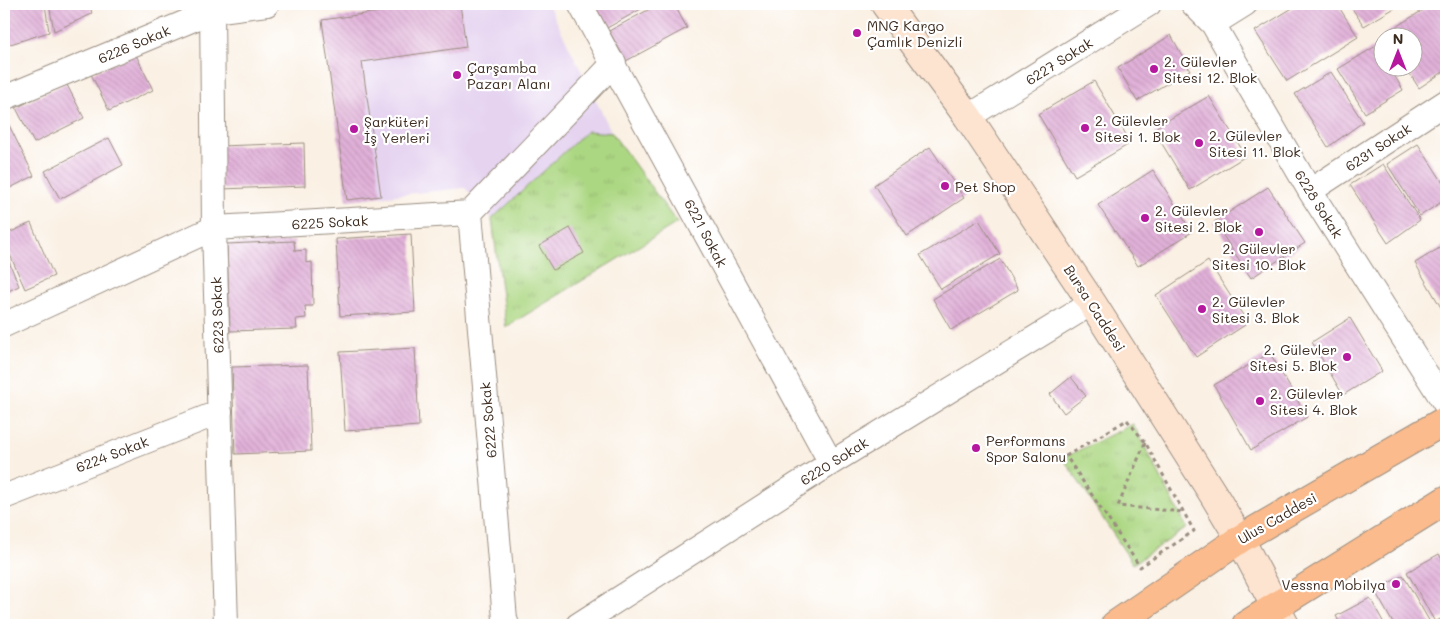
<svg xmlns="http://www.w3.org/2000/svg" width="1450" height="629" font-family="Mali,sans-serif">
  <defs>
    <pattern id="park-tufts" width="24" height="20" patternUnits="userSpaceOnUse" patternTransform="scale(1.25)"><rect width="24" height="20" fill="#acd782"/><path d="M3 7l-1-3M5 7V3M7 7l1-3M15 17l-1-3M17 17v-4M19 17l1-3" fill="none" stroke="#95b970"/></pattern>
    <pattern id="building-back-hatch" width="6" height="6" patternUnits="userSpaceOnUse" patternTransform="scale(1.25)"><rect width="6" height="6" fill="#e1b1d9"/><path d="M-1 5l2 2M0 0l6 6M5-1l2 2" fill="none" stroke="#c298ba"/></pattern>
  </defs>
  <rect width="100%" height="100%" fill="#fff"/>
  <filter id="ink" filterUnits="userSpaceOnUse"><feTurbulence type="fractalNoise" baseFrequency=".02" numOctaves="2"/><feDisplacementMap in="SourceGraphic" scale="10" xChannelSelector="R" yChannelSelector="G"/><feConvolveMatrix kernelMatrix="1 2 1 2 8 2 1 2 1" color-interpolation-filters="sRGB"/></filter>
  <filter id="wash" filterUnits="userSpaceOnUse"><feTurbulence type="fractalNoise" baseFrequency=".0096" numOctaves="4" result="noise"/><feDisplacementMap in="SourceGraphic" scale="20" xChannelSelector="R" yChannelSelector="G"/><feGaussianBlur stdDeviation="1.12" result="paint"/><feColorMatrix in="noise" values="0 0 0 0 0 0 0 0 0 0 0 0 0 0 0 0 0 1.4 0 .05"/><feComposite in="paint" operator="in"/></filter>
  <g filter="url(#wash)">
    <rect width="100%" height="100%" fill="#faf0e3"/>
    <path fill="#e5d3f0" d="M434,4H548L612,133L587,131L492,219L465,188L347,200L322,20Z"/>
    <path fill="url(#park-tufts)" stroke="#748050" d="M587,131L612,133L677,223L506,327L492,219Z
      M1133,424L1187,528L1133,564L1063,458Z"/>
    <g id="blocks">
      <path fill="url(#building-back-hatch)" d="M4,4H45L49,32L4,46Z
        M49,4H90L92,14L54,31Z
        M434,4H460L466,47L362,62L381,196L347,200L322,20Z
        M594,4H650L607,28Z
        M659,4H674L687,28L626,61L609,31Z
        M1299,4H1337L1358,37L1287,81L1255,31Z
        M1349,4H1396L1398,6L1364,26Z
        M1433,4H1439L1446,14V70L1419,88L1406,68H1412V38H1387L1384,34Z
        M1171,35L1190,70L1137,101L1118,68Z
        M1376,46L1382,56V68H1390L1403,90L1365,113L1338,69Z
        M135,53L153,90L109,111L91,74Z
        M1331,72L1363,122L1328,147L1295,94Z
        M1094,81L1131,143L1075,176L1038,114Z
        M66,83L84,118L34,143L16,108Z
        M1209,96L1246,156L1190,190L1153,129Z
        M4,115L34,176L4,191Z
        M109,138L123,165L60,199L45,171Z
        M304,143L305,186L221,189L220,146Z
        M1418,144L1446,187V199L1420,216L1387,164Z
        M930,147L964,198L907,236L874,185Z
        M1383,164L1420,220L1388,243L1350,185Z
        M1153,170L1192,232L1138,266L1098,205Z
        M1268,187L1305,243L1251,278L1214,222Z
        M979,220L1000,254L941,289L920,255Z
        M31,223L54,276L25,289L4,241V235Z
        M570,228L584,253L553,270L539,246Z
        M411,234L415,312L340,316L336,239Z
        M294,241L295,251L306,250V263L312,262L313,306H305L306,318L296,319L297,329L230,331L227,244Z
        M1446,244V316L1415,263Z
        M4,250L19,286L4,293Z
        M1000,259L1018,290L951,330L933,299Z
        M1208,261L1248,323L1196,357L1156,295Z
        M1350,318L1382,371L1343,395L1312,342Z
        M415,348L419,426L345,431L340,352Z
        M1270,353L1307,417L1251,450L1214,385Z
        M308,365L311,451L235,454L232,367Z
        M1071,377L1086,396L1064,413L1050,394Z
        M1439,554L1446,567V616L1435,622L1407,572Z
        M1403,575L1431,624L1429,625H1394L1375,591Z
        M1370,598L1385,625H1341L1336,616Z"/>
    </g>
  </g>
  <g filter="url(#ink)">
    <use href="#blocks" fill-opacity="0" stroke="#9a8d80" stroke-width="1"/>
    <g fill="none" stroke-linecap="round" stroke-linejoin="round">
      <g stroke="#9a8d80" stroke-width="26">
        <path id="minor" d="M212,4L214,228L226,625
          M580,4L831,463
          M1193,4L1213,24L1310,191L1446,405
          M1213,24L1245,4
          M4,98L213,11L267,4
          M968,117L1149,4
          M1310,191L1446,102
          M470,213L505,619L507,625
          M4,325L214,228L470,213L614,63
          M4,497L220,412
          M578,625L831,463L1092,303"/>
      </g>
      <g stroke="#9a8d80" stroke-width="30">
        <path id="secondary" d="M885,4L968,117L1092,303L1213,494L1240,539L1285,625"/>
      </g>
      <g stroke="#9a8d80" stroke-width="30">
        <path id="primary" d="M1115,625L1240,539L1446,420
          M1246,625L1446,500"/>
      </g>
      <path stroke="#9a8d80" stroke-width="3" stroke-dasharray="4 4" stroke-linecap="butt" d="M1127,420L1145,442L1194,531L1140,567L1066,456Z
        M1145,443L1118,506L1183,512"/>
      <use href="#minor" stroke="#fff" stroke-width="24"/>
      <use href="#secondary" stroke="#fde4d1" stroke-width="28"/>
      <use href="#primary" stroke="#fbbb8c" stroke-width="28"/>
    </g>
  </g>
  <g fill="#b5179e" stroke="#fff" stroke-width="2">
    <circle cx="857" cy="33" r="5"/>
    <circle cx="1154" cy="69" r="5"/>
    <circle cx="457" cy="75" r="5"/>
    <circle cx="1085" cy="128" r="5"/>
    <circle cx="354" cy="129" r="5"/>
    <circle cx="1199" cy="143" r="5"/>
    <circle cx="945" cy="186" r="5"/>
    <circle cx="1145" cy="218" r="5"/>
    <circle cx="1259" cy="232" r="5"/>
    <circle cx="1202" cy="309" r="5"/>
    <circle cx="1347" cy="357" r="5"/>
    <circle cx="1260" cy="401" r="5"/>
    <circle cx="976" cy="448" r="5"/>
    <circle cx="1396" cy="584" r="5"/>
  </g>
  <g text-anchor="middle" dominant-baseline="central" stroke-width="4.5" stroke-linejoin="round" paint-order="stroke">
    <g font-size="14" fill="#3b2a1e" stroke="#fff" text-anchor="start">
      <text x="867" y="25">MNG Kargo<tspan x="867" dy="16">Çamlık Denizli</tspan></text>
      <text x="1164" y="61">2. Gülevler<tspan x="1164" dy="16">Sitesi 12. Blok</tspan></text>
      <text x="467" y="67">Çarşamba<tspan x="467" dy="16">Pazarı Alanı</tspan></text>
      <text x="1095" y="120">2. Gülevler<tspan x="1095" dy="16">Sitesi 1. Blok</tspan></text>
      <text x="364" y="121">Şarküteri<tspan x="364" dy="16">İş Yerleri</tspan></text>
      <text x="1209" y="135">2. Gülevler<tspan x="1209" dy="16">Sitesi 11. Blok</tspan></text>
      <text x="955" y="186">Pet Shop</text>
      <text x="1155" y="210">2. Gülevler<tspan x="1155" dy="16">Sitesi 2. Blok</tspan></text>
      <text x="1259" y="248" text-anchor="middle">2. Gülevler<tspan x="1259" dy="16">Sitesi 10. Blok</tspan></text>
      <text x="1212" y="301">2. Gülevler<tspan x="1212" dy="16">Sitesi 3. Blok</tspan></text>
      <text x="1337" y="349" text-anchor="end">2. Gülevler<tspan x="1337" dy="16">Sitesi 5. Blok</tspan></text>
      <text x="1270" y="393">2. Gülevler<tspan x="1270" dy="16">Sitesi 4. Blok</tspan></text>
      <text x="986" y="440">Performans<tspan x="986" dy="16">Spor Salonu</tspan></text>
      <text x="1386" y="584" text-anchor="end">Vessna Mobilya</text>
    </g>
    <g font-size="14" fill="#3b2a1e" stroke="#fff">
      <text transform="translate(134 44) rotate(-23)">6226 Sokak</text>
      <text transform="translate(1059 61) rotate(-32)">6227 Sokak</text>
      <text transform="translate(1378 147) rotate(-33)">6231 Sokak</text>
      <text transform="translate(1319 204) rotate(58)">6228 Sokak</text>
      <text transform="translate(330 222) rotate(-3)">6225 Sokak</text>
      <text transform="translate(706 233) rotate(62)">6221 Sokak</text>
      <text transform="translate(1095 308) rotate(57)">Bursa Caddesi</text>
      <text transform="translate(217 315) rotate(-92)">6223 Sokak</text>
      <text transform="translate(488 420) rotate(-95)">6222 Sokak</text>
      <text transform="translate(112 454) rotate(-21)">6224 Sokak</text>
      <text transform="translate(834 461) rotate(-32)">6220 Sokak</text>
      <text transform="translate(1277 518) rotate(-30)">Ulus Caddesi</text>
    </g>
  </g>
  <rect width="1450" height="629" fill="none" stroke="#fff" stroke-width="20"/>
  <g transform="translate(1398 52)"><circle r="24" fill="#ffffff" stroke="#b1aaa5"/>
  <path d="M0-4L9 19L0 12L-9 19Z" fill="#b5179e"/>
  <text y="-8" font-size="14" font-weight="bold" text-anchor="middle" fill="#3b2a1e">N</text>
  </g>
</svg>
